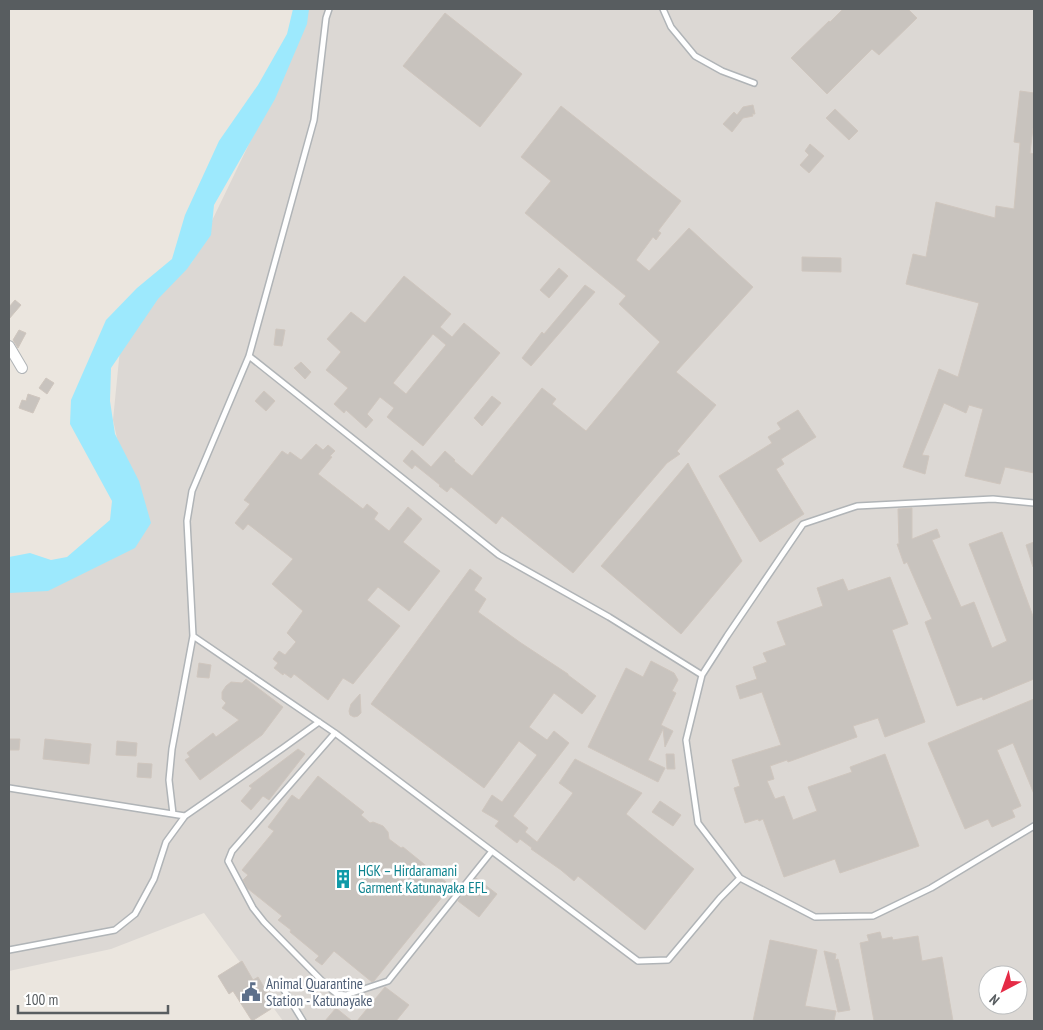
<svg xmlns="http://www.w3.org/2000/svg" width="1043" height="1030" font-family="'PT Sans Narrow',sans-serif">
  <rect width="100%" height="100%" fill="#ebe6df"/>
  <path fill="#dcd8d4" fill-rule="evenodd" d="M308,9H1034V1021H283L204,913L111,949L9,971V579L80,565L137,528L113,420L122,329L192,262L249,144ZM988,975H1018V1005H988Z"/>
  <path fill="#9de9fd" d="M293,9H309L307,24L275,99L214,205L211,235L187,269L158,299L111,368L110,401L115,434L139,481L151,523L135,548L48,591L9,593V557L30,553L51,560L67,557L110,520L112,501L70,424L71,400L106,320L137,288L172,259L185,215L219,141L258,85L287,34Z"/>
  <path fill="#c8c3be" stroke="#cfc6be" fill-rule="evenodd" d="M843,9H908L917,18L879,55L872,49L827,94L791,58L829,21L830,22Z
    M445,13L522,74L480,127L403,66Z
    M1020,91L1034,93V128H1033L1030,153L1034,154V473L1005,467L1000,484L965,476L983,409L969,405L966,413L944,403L922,455L929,456L925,474L903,467L939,369L958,377L979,303L906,284L913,254L926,257L936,202L995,218L996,206L1014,209L1020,143L1014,142Z
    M753,105L755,114H752L753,116L743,118L732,132L723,124L734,112L737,115L743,107Z
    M561,106L681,201L658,231L661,233L656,240L653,237L636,260L649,271L689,228L753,287L676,372L716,405L677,451L680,454L667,463L573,573L502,516L496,524L451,487L447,492L439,486L440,485L415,465L412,469L403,461L412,450L431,467L445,451L455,460L454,461L472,476L542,388L556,399L552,404L586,431L660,342L619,304L626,296L525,213L551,181L521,157Z
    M835,109L858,131L849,140L826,118Z
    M810,144L824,156L809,173L800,165L809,155L805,151Z
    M802,257L841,258V272L802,271Z
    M559,268L568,276L549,298L540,290Z
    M404,276L451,314L440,327L452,337L464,323L500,353L423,446L387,417L394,408L380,397L367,414L373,420L366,428L346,410L344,413L334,404L348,388L326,370L341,352L327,339L351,312L365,323ZM433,334L446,345L406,394L393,383Z
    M585,285L595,292L531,366L522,358L542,332L544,334Z
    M15,300L21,305L9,319V307Z
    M276,329L285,330L282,346L274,345Z
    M19,330L26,333L18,348L13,340Z
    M301,362L311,372L305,379L294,368Z
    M46,378L54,383L47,394L39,388Z
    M264,391L275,401L266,411L255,401Z
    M28,394L40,398L33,413L19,408L22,400L26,401Z
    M492,396L501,403L482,426L474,418Z
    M798,410L816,437L781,459L784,464L776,469L804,514L760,542L719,476L772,443L768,437L781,429L777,423Z
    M316,444L323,450L328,445L335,451L330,456L332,457L318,474L363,509L367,504L378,513L374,519L389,531L408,507L422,519L403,542L440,571L409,611L378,587L367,600L400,626L353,684L343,678L328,700L294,674L291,678L284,673L283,675L274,668L278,663L273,659L279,651L285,655L296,642L287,633L303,611L272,584L293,559L248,524L243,530L235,523L250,504L244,500L282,451L288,455L290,452L301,460Z
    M688,463L742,561L681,634L601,566Z
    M912,508V539L937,529L940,537L932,540L961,607L974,602L992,648L1007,641L969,544L1002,532L1034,619V679L983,700L982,697L957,706L925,622L932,619L907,562L904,564L897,544H899L898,509Z
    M1034,542V566L1033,567L1026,545Z
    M470,569L482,578L474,590L486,599L478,612L521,643L568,674V675L596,696L582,714L554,693L529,727L547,740L554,731L569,743L513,816L528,828L525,832L537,842L573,793L559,783L575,759L642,793L626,814L694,869L645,930L578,876L574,881L561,870L531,849L532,848L520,839L517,843L495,826L499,821L482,811L492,795L502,802L537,755L519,741L484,788L371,704Z
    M890,577L908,624L892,630L925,722L885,737L878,718L853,726L857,737L788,762L787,760L770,766L774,779L767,781L775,799L784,796L793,820L817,811L808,787L852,772L850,767L885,754L919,846L840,873L835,859L784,877L763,819L759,821L758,819L745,823L734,788L740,786L732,760L781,745L762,692L740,699L736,686L757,679L753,667L767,662L763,653L786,645L777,622L823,606L817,588L843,579L848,591Z
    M651,661L674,673L678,680L672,691L676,693L661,725L673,731L665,747L663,729L648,760L665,768L658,782L588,747L626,668L643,677Z
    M199,663L211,665L209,678L197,677Z
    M246,679L283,707L262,735L200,780L185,760L190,757L187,753L213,733L216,737L239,720L222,708L226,703L222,699V692L226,686L231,682L242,683Z
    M360,694L361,713L358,716L354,717L350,715L349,711L351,704Z
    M1034,699V794L1013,743L997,750L1021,806L1012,810L1015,817L992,827L988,819L965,829L928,743Z
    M9,739H20L19,750H9Z
    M45,739L91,744L89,764L43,759Z
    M117,741L137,743L136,756L116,755Z
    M298,749L305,754L269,800L263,796L251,810L241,801L252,788L249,786Z
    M666,754H674L675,769H667Z
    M138,763L152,764L151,778L137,777Z
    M318,776L364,812L361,815L370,823L373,822L383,826L388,832L389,839L401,848L403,847L451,886L374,981L372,982L334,951L322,965L315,960L319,956L290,932L291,930L278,920L282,916L247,888L243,880L248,875L242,870L274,831L268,827L292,795L299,800Z
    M660,801L681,815L673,826L652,812Z
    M476,878L497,894L479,917L458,901Z
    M880,932L882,939L892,937L893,940L918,936L922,961L942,957L953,1021H874L860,943L869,941L867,935Z
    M770,940L817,950L805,1006L836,1011L834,1021H753Z
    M824,951L836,954L835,960L838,959L850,1010L838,1012Z
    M242,961L253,980L258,977L269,996L265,999L271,1009L252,1021L233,991L229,994L218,976Z
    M385,987L409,1005L396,1021H357Z
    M336,1008L352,1021H325Z"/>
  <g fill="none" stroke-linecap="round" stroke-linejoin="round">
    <g stroke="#b0b4b7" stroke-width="8">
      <path id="service" d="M663,9L671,27L695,56L722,71L754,83
        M249,356L499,555L609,617L702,675
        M1034,503L993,499L857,506L803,524L727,636L702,675L686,740L698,823L740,878L815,917L873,916L931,888L1034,826
        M193,636L335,733L638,961L668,960L720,898L740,878
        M335,733L232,851L228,861L253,908L264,922L327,986L337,994L346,995L388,981L492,851
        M9,788L185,816
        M173,814L169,780L172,749L193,636L187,521L192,491L249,356L314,120L326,18L329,9
        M9,950L115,930L135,914L154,879L166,842L185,816L283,748L319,722
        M279,982L303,1021"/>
    </g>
    <g stroke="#b0b4b7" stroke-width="12">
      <path id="minor" d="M9,346L22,368"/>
    </g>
    <use href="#service" stroke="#fff" stroke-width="5"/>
    <use href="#minor" stroke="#fff" stroke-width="10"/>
  </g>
  <defs>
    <g id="building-bare" transform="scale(1.5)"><path d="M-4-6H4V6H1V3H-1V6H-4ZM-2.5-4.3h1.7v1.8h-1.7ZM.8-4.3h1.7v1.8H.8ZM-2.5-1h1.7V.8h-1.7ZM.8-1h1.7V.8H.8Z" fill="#0f9aa8" stroke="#fff" stroke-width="2.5" paint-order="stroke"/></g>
    <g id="civic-bare" transform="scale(1.5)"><path d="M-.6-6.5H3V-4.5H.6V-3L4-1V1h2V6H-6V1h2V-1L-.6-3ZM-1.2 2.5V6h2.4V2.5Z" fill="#5c6f8a" stroke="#fff" stroke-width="2.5" paint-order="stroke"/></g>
  </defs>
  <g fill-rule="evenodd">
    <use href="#building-bare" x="343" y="879"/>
    <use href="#civic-bare" x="251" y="992"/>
  </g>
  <g text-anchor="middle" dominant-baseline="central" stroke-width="5" stroke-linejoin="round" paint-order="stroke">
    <g font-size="15" fill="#0d838f" stroke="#fff" text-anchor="start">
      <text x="358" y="870">HGK – Hirdaramani<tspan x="358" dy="17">Garment Katunayaka EFL</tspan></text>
    </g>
    <g font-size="15" fill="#4e5e75" stroke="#fff" text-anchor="start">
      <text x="266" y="983">Animal Quarantine<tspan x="266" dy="17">Station - Katunayake</tspan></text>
    </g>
  </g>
  <rect width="1043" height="1030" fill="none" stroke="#585d60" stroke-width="20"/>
  <g transform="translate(1003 990) rotate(221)"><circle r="24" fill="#ffffff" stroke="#bcbebf"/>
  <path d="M0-4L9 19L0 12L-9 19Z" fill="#e52b46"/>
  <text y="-8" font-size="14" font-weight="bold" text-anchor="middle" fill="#585d60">N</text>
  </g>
  <path d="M18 1005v8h150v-8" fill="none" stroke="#585d60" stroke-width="2.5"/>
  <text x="25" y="1005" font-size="15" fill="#585d60" stroke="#ffffff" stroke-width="4" paint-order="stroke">100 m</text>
</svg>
